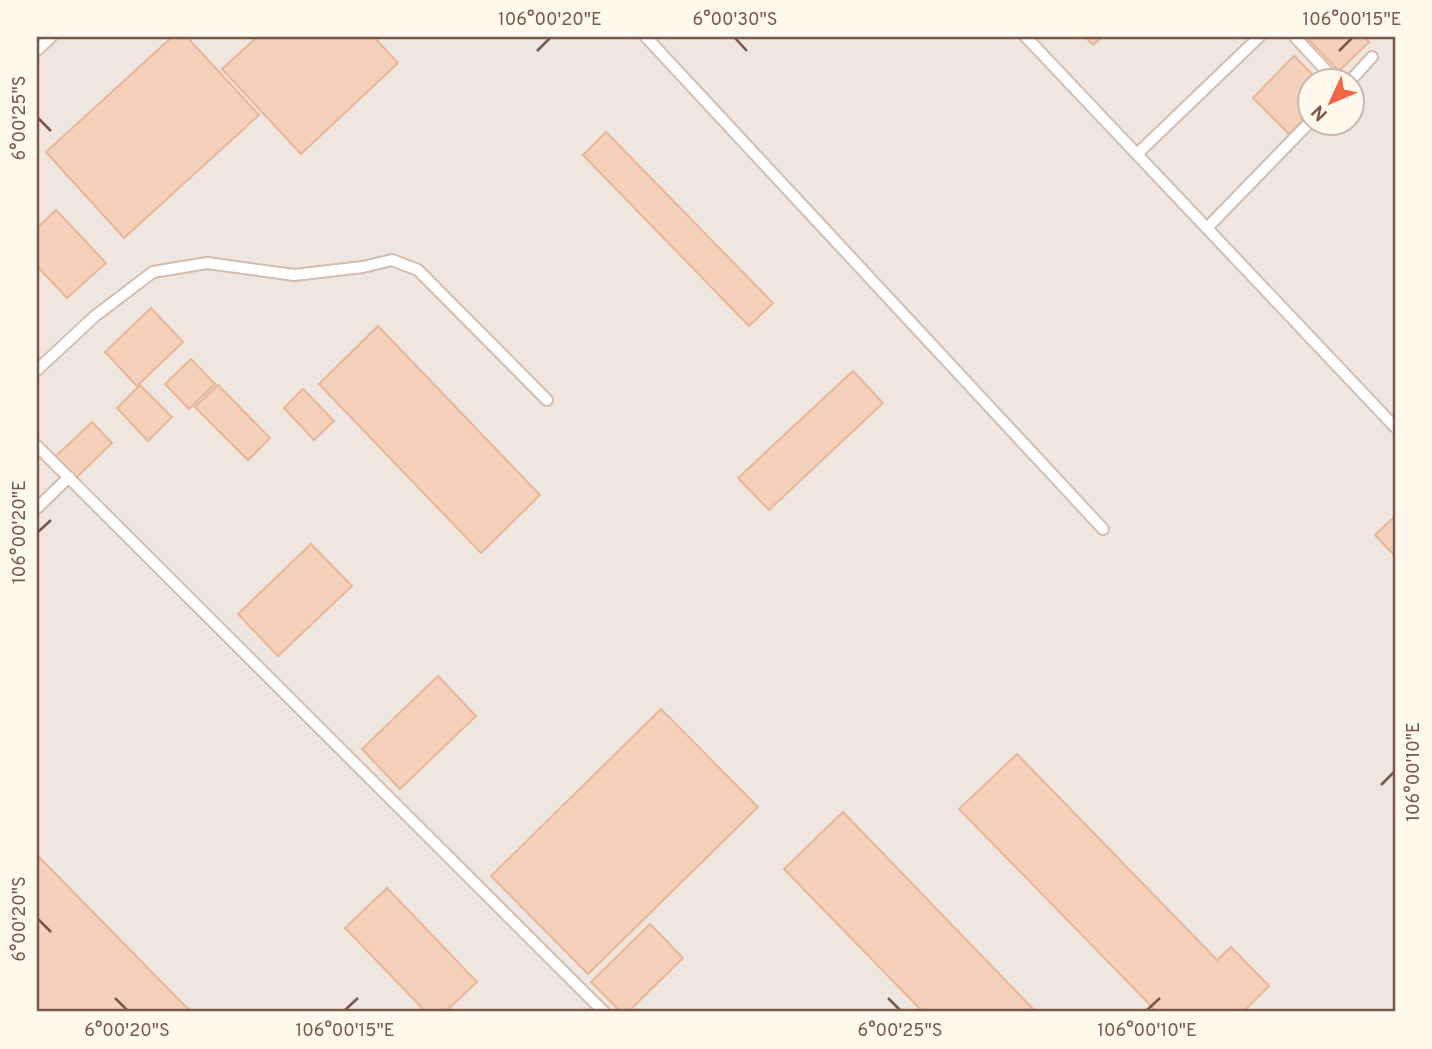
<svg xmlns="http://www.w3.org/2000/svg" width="1432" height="1049" font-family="Overpass,sans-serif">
  <rect width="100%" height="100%" fill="#fef4e5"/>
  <path fill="#eee6df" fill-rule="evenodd" d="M37,37H1395V1012H37ZM1310,80H1352V122H1310Z"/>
  <path fill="#f5d1bb" stroke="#e9b69a" stroke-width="2" d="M172,37H187L259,115L124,238L46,152Z
    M257,37H374L398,63L301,154L222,69Z
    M1085,37H1102L1093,45Z
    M1306,37H1364L1369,42L1339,71Z
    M1294,56L1318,80H1310V113L1289,134L1253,98Z
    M606,132L773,303L749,326L583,155Z
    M56,210L106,263L67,298L37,266V228Z
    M151,308L183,342L137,386L105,352Z
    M378,326L540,495L481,553L319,384Z
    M191,359L215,384L189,409L165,384Z
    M853,371L883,403L769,510L738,478Z
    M140,385L172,417L148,441L117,408Z
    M218,385L270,438L248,460L195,407Z
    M303,389L334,421L314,440L284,408Z
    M92,422L112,443L76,478L55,457Z
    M1395,516V556L1375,535Z
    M311,544L352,586L278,656L238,614Z
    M438,676L476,716L400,789L362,749Z
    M661,709L758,807L588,974L491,876Z
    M1017,754L1217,960L1231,947L1269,986L1243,1012H1157L959,809Z
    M843,812L1036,1012H923L784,869Z
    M37,855L191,1012H37Z
    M387,888L477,982L445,1012H426L345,928Z
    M650,924L683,958L628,1012H621L591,982Z"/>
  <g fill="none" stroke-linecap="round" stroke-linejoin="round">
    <g stroke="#d3bdad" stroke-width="14">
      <path id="service" d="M646,37L1103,529
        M1026,37L1395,427
        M1295,37L1335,80
        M37,50L51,37
        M1351,80L1372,57
        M1137,154L1259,37
        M1207,228L1310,122
        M37,370L95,316L153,272L207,263L294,275L363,267L392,260L418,270L547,400
        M37,446L604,1012
        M37,508L69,477"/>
    </g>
    <use href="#service" stroke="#fff" stroke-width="10"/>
  </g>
  <path fill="none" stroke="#795848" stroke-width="2.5" d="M735,38L747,51M537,51L550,38M1339,51L1352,38M38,118L51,131M38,532L51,520M1381,785L1394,772M38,919L51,932M115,998L127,1010M888,998L900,1010M345,1010L358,998M1147,1010L1160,998"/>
  <rect width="1432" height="1049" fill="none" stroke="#fff8ed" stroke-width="77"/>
  <g transform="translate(1331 102) rotate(226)"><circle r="33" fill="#fff8ed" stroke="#c9b8ab" stroke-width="2"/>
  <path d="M0-5L12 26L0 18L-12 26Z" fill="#f06542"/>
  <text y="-10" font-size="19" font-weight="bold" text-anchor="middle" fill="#795848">N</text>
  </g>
  <rect x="38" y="38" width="1356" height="972" fill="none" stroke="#795848" stroke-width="2.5"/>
  <g font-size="18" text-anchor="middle" fill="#795848">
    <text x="550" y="25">106°00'20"E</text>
    <text x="735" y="25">6°00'30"S</text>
    <text x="1352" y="25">106°00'15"E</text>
    <text transform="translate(19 118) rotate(-90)" y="6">6°00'25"S</text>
    <text transform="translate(19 532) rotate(-90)" y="6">106°00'20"E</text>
    <text transform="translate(1413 772) rotate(-90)" y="6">106°00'10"E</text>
    <text transform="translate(19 919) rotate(-90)" y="6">6°00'20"S</text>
    <text x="127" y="1036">6°00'20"S</text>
    <text x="345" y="1036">106°00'15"E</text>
    <text x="900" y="1036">6°00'25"S</text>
    <text x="1147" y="1036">106°00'10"E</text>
  </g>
</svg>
